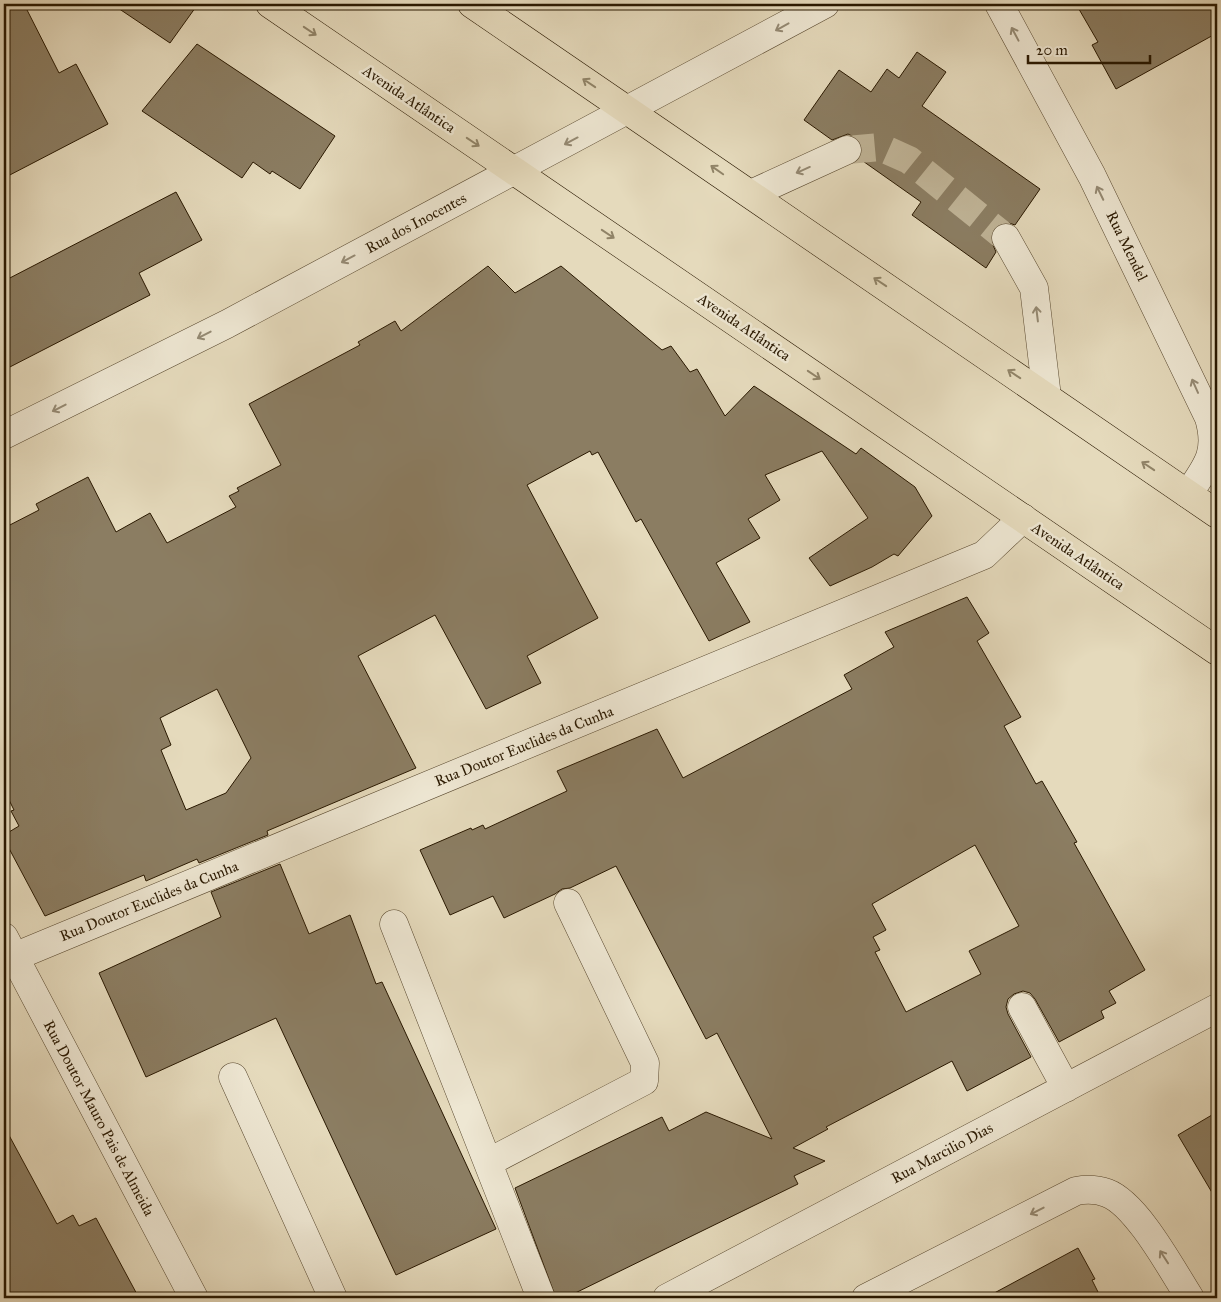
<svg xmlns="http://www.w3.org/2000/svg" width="1221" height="1302" font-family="'IM FELL Great Primer',serif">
  <rect width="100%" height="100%" fill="#e5dabc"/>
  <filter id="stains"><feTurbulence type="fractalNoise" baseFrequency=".004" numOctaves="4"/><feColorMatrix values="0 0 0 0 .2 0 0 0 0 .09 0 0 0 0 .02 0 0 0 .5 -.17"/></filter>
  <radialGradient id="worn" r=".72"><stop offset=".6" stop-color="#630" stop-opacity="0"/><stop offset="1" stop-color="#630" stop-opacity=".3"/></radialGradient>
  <path fill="#8b7d62" stroke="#291800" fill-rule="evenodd" d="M4,4H24L59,73L76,64L108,124L4,178Z
    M112,4H198L170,43Z
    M1076,4H1217V33L1116,89L1092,45L1098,42Z
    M197,44L335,136L300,189L272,171L270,174L253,162L242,178L142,111Z
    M917,52L946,72L922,106L1040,189L1015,225L1006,222L998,225L993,230L990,238L996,252L986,268L912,215L921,202L860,159L863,151L861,143L856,138L848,134L832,140L804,120L839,70L871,92L887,69L899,78Z
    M176,192L202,240L139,273L150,295L4,370V281Z
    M488,266L515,293L561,266L662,350L671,346L690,372L697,369L725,416L754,386L856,454L861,448L915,487L932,516L898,556L894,554L872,567L830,586L809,558L868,518L822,451L765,475L780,500L748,519L760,538L716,563L750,622L709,641L641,519L636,522L598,452L592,455L590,451L527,485L598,618L527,656L541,683L486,709L435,615L358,656L416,768L267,831L268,835L199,863L197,859L146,881L144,875L45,916L4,839V835L19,826L11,811L14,810L4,790V528L39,510L36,504L88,477L116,532L150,513L167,543L236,507L229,496L239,491L237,488L281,465L249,404L360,345L358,342L395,321L401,331ZM217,689L251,758L226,793L186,810L161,750L171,745L160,718Z
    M967,597L989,633L977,641L1021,717L1004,726L1036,784L1042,781L1077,842L1074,843L1145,970L1109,991L1116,1003L1101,1011L1104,1018L1059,1042L1035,999L1030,993L1023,991L1014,994L1008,999L1006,1007L1008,1014L1031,1057L967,1091L952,1061L826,1127L828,1129L793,1148L825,1161L794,1176L798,1184L565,1298H556L515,1188L662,1117L669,1131L706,1112L772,1139L717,1033L706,1039L616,866L570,888L562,889L555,894L504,918L493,896L450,915L420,850L471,828L472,830L483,825L485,829L567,791L557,771L657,729L683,778L852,689L844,675L894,647L885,632ZM975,845L1019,926L969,951L981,974L906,1012L875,952L880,950L873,937L886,930L872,904Z
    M280,864L309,934L350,915L376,984L382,982L496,1229L396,1275L276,1018L146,1077L99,973L221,917L211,892Z
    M1217,1112V1201L1178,1135Z
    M4,1126L57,1224L73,1215L79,1226L96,1218L139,1298H4Z
    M1078,1248L1095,1279L1092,1280L1101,1298H985Z"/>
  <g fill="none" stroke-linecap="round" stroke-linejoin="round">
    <path stroke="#bfb396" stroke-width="28" stroke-dasharray="28 14" stroke-linecap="butt" d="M847,150L880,147L909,160L1006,238"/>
    <g stroke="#58482f" stroke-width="29">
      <path id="minor" d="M999,4L1092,176L1209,418C1219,453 1207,466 1188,494
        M751,194L847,150
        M1006,238L1034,288L1047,397
        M4,435L227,324L825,4
        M394,924L541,1298
        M4,937L194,1298
        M14,957L984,555L1023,518
        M1022,1007L1066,1088
        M233,1077L333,1298
        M489,1162L644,1081L645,1063L568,903
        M667,1298L1217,1008
        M866,1298L1076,1191C1087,1189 1096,1189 1107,1193C1137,1204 1172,1270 1190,1298"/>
    </g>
    <g stroke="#291800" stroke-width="29">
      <path id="major" d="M270,4L1217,651
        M472,4L1217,514"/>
    </g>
    <use href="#minor" stroke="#eee7d3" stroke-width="28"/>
    <use href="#major" stroke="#e5dabc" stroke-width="28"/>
  </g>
  <defs><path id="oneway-shaft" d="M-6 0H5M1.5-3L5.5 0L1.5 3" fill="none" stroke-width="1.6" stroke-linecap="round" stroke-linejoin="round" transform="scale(1.25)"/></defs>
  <g stroke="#958a74">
    <use href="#oneway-shaft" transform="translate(782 27) rotate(151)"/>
    <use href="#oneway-shaft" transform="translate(1015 34) rotate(-118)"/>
    <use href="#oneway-shaft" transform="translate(571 141) rotate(152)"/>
    <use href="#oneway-shaft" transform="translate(803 170) rotate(156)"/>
    <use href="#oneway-shaft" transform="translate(1100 193) rotate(-116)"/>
    <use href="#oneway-shaft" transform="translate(348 259) rotate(152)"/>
    <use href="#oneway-shaft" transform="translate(1037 314) rotate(-97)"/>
    <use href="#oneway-shaft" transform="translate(204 335) rotate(153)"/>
    <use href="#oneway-shaft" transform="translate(1195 386) rotate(-114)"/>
    <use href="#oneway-shaft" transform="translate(59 408) rotate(153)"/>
    <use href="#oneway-shaft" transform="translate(1037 1211) rotate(153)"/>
    <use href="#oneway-shaft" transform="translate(1164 1257) rotate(-123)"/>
  </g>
  <g stroke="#908367">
    <use href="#oneway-shaft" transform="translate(310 31) rotate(34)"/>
    <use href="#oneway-shaft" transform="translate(589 83) rotate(-146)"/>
    <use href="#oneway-shaft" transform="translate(473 142) rotate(34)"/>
    <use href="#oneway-shaft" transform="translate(717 170) rotate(-145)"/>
    <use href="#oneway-shaft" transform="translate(608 234) rotate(34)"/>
    <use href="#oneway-shaft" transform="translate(880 282) rotate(-146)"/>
    <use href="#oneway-shaft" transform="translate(1014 374) rotate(-146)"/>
    <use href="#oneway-shaft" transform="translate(814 375) rotate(34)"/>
    <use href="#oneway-shaft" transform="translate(1148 466) rotate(-146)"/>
  </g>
  <g text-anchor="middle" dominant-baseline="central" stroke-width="5" stroke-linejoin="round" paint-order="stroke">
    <g font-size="15" fill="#291800" stroke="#eee7d3">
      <text transform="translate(409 99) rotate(34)">Avenida Atlântica</text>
      <text transform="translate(416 223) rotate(-28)">Rua dos Inocentes</text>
      <text transform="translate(1127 246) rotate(64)">Rua Mendel</text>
      <text transform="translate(744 327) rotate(34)">Avenida Atlântica</text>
      <text transform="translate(1078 556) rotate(34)">Avenida Atlântica</text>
      <text transform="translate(524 746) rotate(-22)">Rua Doutor Euclides da Cunha</text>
      <text transform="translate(149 901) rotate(-22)">Rua Doutor Euclides da Cunha</text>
      <text transform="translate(99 1118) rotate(62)">Rua Doutor Mauro Pais de Almeida</text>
      <text transform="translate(942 1153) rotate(-28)">Rua Marcilio Dias</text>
    </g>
  </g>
  <rect width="1221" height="1302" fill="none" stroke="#e5dabc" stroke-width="20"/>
  <rect x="5" y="5" width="1211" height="1292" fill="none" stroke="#291800" stroke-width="2.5"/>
  <rect x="10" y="10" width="1201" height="1282" fill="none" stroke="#291800"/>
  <path d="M1028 55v8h122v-8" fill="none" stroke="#291800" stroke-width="2.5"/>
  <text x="1036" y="55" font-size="15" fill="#291800" stroke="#eee7d3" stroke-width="4" paint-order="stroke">20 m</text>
  <rect width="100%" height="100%" filter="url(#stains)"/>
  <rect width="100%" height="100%" fill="url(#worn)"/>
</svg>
